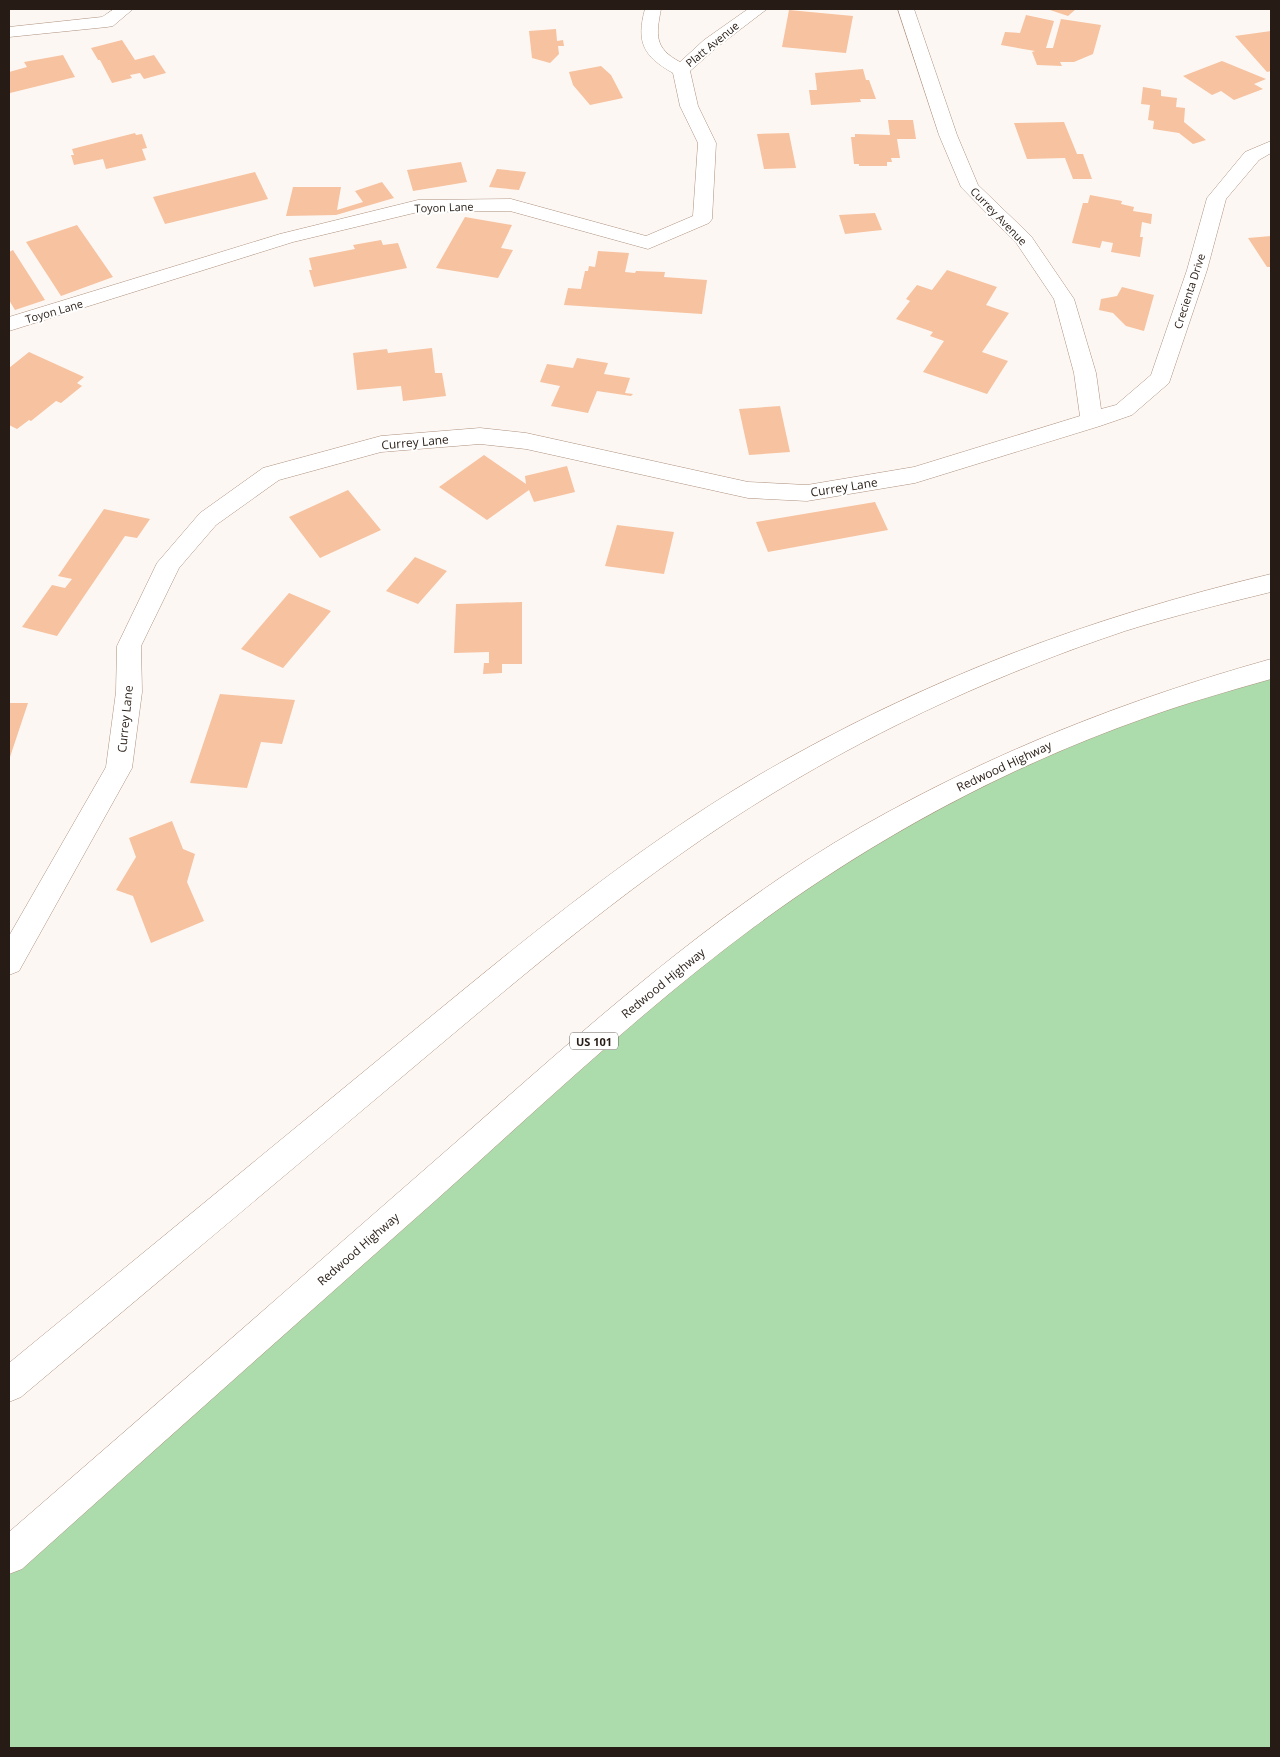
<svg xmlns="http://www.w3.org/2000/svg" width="1280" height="1757" font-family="'Open Sans',sans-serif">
  <rect width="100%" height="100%" fill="#fdf7f3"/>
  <path fill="#addcac" d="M1271,669V1748H9V1556L676,971L959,787L1248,675Z"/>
  <path fill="#f6c29f" d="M1047,9H1076L1068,16Z
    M789,10L853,16L846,53L782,47Z
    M1026,15L1054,21L1046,48H1053L1061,19L1101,25L1093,54L1074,62H1060L1062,66L1037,65L1032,52L1035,51L1001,45L1005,32L1020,33Z
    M556,29L557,41L563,40L564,46H558L559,54L550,63L532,58L529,31Z
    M1271,31V71L1267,72L1235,36Z
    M122,40L135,60L154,55L166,73L144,79L140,73L130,75L132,78L112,83L100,60H98L91,48Z
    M63,55L75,77L10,93L9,72L27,67L24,62Z
    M1222,61L1266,79L1254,84L1263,89L1234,100L1221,91L1212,95L1183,76Z
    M601,66L611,75L623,98L590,105L573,85L569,72Z
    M863,69L866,80H869L876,99H860L861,102L811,105L809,90H817L815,73Z
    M1143,87L1161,90V96L1177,98L1176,107L1185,108L1184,122L1206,140L1193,144L1179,133L1153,129L1154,121L1148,120L1150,105L1141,104Z
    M888,120H913L916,139H897L900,158H891L892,162H887V166H859V164H854L851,137H855V134L890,135Z
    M1064,122L1077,154H1083L1092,179H1073L1065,158L1027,159L1014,123Z
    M135,133L136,135L142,134L147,148L142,149L146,160L106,169L103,159L74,165L71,155H74L72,149Z
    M789,133L796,168L764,169L757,134Z
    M461,162L467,182L413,191L407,170Z
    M497,169L526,172L519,190L489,187Z
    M255,172L268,199L165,224L153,197Z
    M382,182L394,198L336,215L286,216L293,187H341L337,210L363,202L355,191Z
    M1090,195L1122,201L1121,204L1134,207L1133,211L1152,214L1151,224L1142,222L1140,237H1143L1140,257L1111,252L1113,243L1102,241L1100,248L1072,243L1083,203H1088Z
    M875,213L882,230L845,234L839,215Z
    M465,217L512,225L501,248L513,250L498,278L436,268Z
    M77,225L113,277L61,296L26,242Z
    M1271,236V267H1267L1248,238Z
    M381,240L383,245L398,243L407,268L314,287L309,270H312L309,258L355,249L353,245Z
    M13,250L45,300L15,310L9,300V252Z
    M598,251L629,253L625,272L635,273L636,271L665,272L664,277L707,280L702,314L564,305L568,288L581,289L585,271H588L589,266L595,267Z
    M947,270L997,287L986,305L1009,313L982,352L1008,361L987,394L923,372L944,341L930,336L933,332L896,319L910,301L906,299L917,285L932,290Z
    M1122,287L1154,295L1144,331L1126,326L1113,313L1099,310L1101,299L1117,296Z
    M432,348L435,373H442L446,396L403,401L401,386L357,390L353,353L387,349L388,353Z
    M29,352L84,377L77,383L82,386L61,403L56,401L31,421L29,420L17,429L9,425V368Z
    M577,358L608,363L604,374L630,378L625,393L633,394L631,396L597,391L588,413L551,406L560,386L540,382L547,364L573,368Z
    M780,406L790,452L749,455L739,409Z
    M484,455L526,484L525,476L567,466L575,492L534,502L529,490L487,520L439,487Z
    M348,490L381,530L320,558L289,517Z
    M875,502L888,530L768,552L756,522Z
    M104,509L150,519L137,538L125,536L57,636L22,627L52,585L65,588L72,579L58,576Z
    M617,525L674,532L664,574L605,566Z
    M415,557L447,571L418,604L386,591Z
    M289,593L331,611L283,668L241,649Z
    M522,602V664H502V673L483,674L484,663H489V652L454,653L456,604Z
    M220,694L295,700L282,744L261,742L247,788L190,783Z
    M9,703H28L9,760Z
    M172,821L183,849L195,854L187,882L204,921L151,943L133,896L116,890L136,857L129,838Z"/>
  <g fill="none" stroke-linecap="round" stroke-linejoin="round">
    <g stroke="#ad917e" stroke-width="1">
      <path id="minor" d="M114,9H133L113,26L107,27L9,37V27L102,17Z
        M645,9H661C656,35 654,48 680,62L704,40L748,9H767L716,48L690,71L698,106L716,143L712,219L709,223L648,249L510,211L418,212L293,242L9,331V317L280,234L418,200L511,199L646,236L693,216L698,143L680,106L673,73C643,56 636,42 645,9Z
        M898,9H914L957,135L978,185L1031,236L1074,299L1096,373L1101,409L1116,405L1151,375L1187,270L1207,198L1245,152L1271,141V153L1259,160L1226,199L1207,270L1169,383L1132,415L1100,426L915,483L807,501L748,498L526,449L480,444L381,452L279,480L216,525L179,568L141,646L142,692L132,768L19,971L9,975V936L106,767L116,692L117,646L157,563L200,513L263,468L381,436L480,428L526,433L748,482L807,485L914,467L1080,416L1074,373L1054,299L1017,244L961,187L939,135Z"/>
    </g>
    <g stroke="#ad917e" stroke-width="1">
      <path id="motorway" d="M1271,574V592C1222,604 1173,616 1125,631C1003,672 885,725 775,792C643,872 527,972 409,1071C280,1180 150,1288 21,1397L9,1402V1363C137,1258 266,1152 395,1046C512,950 628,852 759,775C922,680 1087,618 1271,574Z
        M1271,659V679C1229,691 1186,703 1145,718C1006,767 873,839 754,927C642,1010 539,1108 435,1201C297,1323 159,1446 22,1569L9,1574V1532C158,1403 306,1273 455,1143C584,1030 712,913 861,827C993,752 1125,700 1271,659Z"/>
    </g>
    <use href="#minor" fill="#fff" fill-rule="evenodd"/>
    <use href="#motorway" fill="#fff" fill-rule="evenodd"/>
  </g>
  <g text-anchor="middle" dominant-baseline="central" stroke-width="4" stroke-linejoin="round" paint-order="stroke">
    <g font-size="11" fill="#271c15" stroke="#fff">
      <text transform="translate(712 44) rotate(-39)">Platt Avenue</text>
      <text transform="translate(444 207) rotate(-2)">Toyon Lane</text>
      <text transform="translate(999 216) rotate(46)">Currey Avenue</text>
      <text transform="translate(1189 291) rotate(-72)">Crecienta Drive</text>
      <text transform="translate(54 311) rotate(-16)">Toyon Lane</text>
    </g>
    <rect fill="#fff" stroke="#68605b" stroke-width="1" x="570" y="1032.5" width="48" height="17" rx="4"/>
    <g font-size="11" font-weight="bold" fill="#271c15">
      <text x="594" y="1041">US 101</text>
    </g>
    <g font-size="12" fill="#271c15" stroke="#fff">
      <text transform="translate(415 442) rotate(-5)">Currey Lane</text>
      <text transform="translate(844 487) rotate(-9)">Currey Lane</text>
      <text transform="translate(125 719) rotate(-84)">Currey Lane</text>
      <text transform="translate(1004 766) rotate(-25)">Redwood Highway</text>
      <text transform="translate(663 983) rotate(-39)">Redwood Highway</text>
      <text transform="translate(358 1249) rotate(-41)">Redwood Highway</text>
    </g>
  </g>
  <rect width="1280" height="1757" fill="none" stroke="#271c15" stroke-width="20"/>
</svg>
